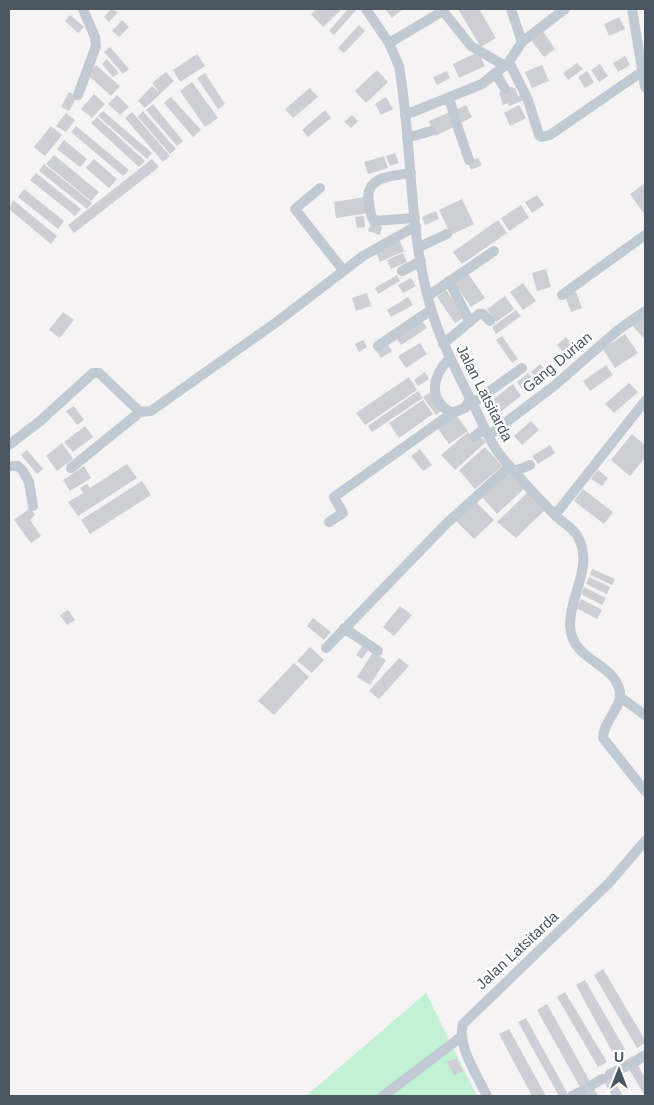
<svg xmlns="http://www.w3.org/2000/svg" width="654" height="1105" font-family="Arial,sans-serif">
  <rect width="100%" height="100%" fill="#f5f3f3"/>
  <path fill="#c3f1d5" d="M426,993L477,1096H306Z"/>
  <path fill="#cdcfd5" d="M111,9L118,12L109,22L104,17Z
    M317,9H342L323,27L311,14Z
    M348,9H357L334,35L329,31Z
    M385,9H403L392,18Z
    M458,9H479L496,38L481,47Z
    M70,15L84,27L78,33L65,21Z
    M619,17L625,29L609,36L604,24Z
    M122,20L129,27L119,37L112,31Z
    M359,25L365,31L344,53L338,48Z
    M543,31L555,49L544,57L531,40Z
    M110,47L129,69L123,74L104,52Z
    M478,52L485,66L459,78L453,64Z
    M197,54L205,66L180,82L173,70Z
    M625,56L630,65L618,72L613,63Z
    M107,59L119,73L113,77L102,64Z
    M577,63L583,69L568,80L563,73Z
    M600,64L608,76L599,82L591,70Z
    M96,65L120,86L111,96L88,75Z
    M542,65L549,81L532,88L525,72Z
    M377,70L388,82L366,103L355,91Z
    M447,71L450,78L437,85L433,77Z
    M587,71L594,82L585,88L578,77Z
    M166,72L174,81L145,108L138,101L152,86L160,93L152,83Z
    M205,73L225,104L218,109L197,78Z
    M192,82L218,118L205,127L180,91Z
    M511,87L515,88L518,96L523,94L525,100L509,106L508,103L503,105L499,93Z
    M310,88L318,97L293,118L285,109Z
    M69,92L77,97L69,111L61,107Z
    M94,94L105,104L92,118L81,109Z
    M117,95L129,107L120,115L108,104Z
    M171,97L201,130L193,137L164,103Z
    M386,97L393,109L381,115L375,104Z
    M153,104L183,141L177,146L146,110Z
    M466,105L472,117L459,124L453,111Z
    M519,105L526,118L510,126L504,113Z
    M325,110L331,118L308,137L302,130Z
    M103,111L152,153L147,159L98,116Z
    M143,111L176,149L170,154L138,117Z
    M132,112L170,156L163,162L125,118Z
    M450,112L456,126L435,136L429,121Z
    M66,113L75,120L66,132L56,126Z
    M352,115L358,121L351,128L344,122Z
    M97,117L145,161L139,167L91,123Z
    M51,126L62,135L45,156L34,147Z
    M76,126L129,170L123,176L71,132Z
    M64,140L87,159L80,167L57,149Z
    M395,153L399,163L390,166L386,156Z
    M54,155L99,192L91,201L46,164Z
    M384,156L388,168L368,174L364,162Z
    M478,158L482,165L471,170L468,162Z
    M94,159L117,179L109,188L86,168Z
    M152,159L159,167L74,233L68,225Z
    M44,164L92,203L87,209L39,171Z
    M36,173L81,209L75,216L30,180Z
    M644,184L645,185V215L630,194Z
    M24,189L64,221L58,229L18,197Z
    M537,195L544,205L532,213L525,202Z
    M365,197L368,213L336,218L334,202Z
    M462,199L474,224L451,235L439,210Z
    M13,200L57,236L51,244L9,209Z
    M521,205L529,218L509,231L501,218Z
    M436,211L439,219L425,225L422,217Z
    M364,216L365,227L357,228L355,217Z
    M498,220L507,233L462,264L453,252Z
    M371,223L382,227L380,235L368,231Z
    M399,239L404,251L380,262L375,250Z
    M403,253L407,262L391,269L387,260Z
    M546,269L551,287L537,291L532,273Z
    M466,271L485,298L471,307L453,281Z
    M397,275L400,281L378,294L375,288Z
    M411,278L416,286L403,293L398,285Z
    M523,283L536,301L523,310L510,292Z
    M446,290L465,317L455,323L437,297Z
    M576,292L582,308L571,312L565,296Z
    M367,293L371,306L356,311L352,298Z
    M505,296L514,309L496,322L487,309Z
    M408,297L413,305L391,317L387,310Z
    M516,310L521,316L496,334L492,327Z
    M63,312L74,320L60,338L49,330Z
    M643,315L645,318V340L632,325Z
    M421,319L427,328L401,345L395,336Z
    M625,334L638,353L615,368L603,349Z
    M502,336L518,359L512,363L496,340Z
    M566,337L577,349L567,357L557,345Z
    M363,340L367,347L359,352L355,344Z
    M386,342L392,351L381,358L375,349Z
    M420,343L427,354L406,368L398,356Z
    M540,364L549,375L540,383L531,372Z
    M606,365L613,375L590,391L583,381Z
    M425,372L429,379L418,386L414,380Z
    M528,373L536,383L525,393L517,382Z
    M409,377L417,390L365,425L356,413Z
    M629,383L638,392L614,413L605,404Z
    M513,384L521,396L500,412L491,401Z
    M418,391L423,398L372,432L368,426Z
    M432,391L444,409L436,415L423,397Z
    M423,400L433,414L399,438L389,423Z
    M74,406L84,420L77,425L66,411Z
    M456,415L468,431L449,444L438,429Z
    M531,421L539,430L522,445L514,436Z
    M85,426L93,437L73,452L64,442Z
    M468,432L475,440L479,436L486,442L455,470L441,455Z
    M632,434L645,445V458L630,476L611,460Z
    M62,443L73,459L57,471L46,456Z
    M550,445L555,453L538,464L532,456Z
    M485,447L502,466L475,489L459,470Z
    M420,449L432,465L423,471L411,456Z
    M27,450L43,469L37,474L21,455Z
    M127,464L137,478L78,516L68,502L83,493L80,488L87,484L90,488Z
    M84,466L91,478L70,491L63,480Z
    M511,469L527,486L497,514L481,496Z
    M598,470L608,478L602,486L591,479Z
    M142,481L151,495L90,534L81,520Z
    M583,489L613,512L604,524L574,501Z
    M529,491L546,509L516,538L497,522Z
    M475,501L494,520L474,539L455,520Z
    M30,508L35,515L30,520L41,536L31,543L14,520Z
    M592,569L615,579L612,585L590,575Z
    M589,577L610,587L607,594L586,584Z
    M584,587L606,598L602,605L581,594Z
    M581,599L602,610L597,619L576,608Z
    M400,606L412,615L394,636L383,627Z
    M68,610L75,620L67,625L60,615Z
    M313,618L331,632L324,640L307,626Z
    M363,645L369,649L362,659L356,655Z
    M310,647L324,660L312,673L297,661Z
    M373,652L386,660L370,685L357,677Z
    M399,658L409,666L379,699L369,691Z
    M294,663L309,677L274,715L258,701Z
    M603,969L645,1040V1043L637,1048L594,975Z
    M585,980L626,1051L615,1057L576,985Z
    M565,992L607,1062L598,1067L557,997Z
    M547,1004L598,1096H585L537,1010Z
    M526,1018L569,1096H559L518,1022Z
    M509,1029L546,1096H532L499,1034Z
    M633,1056L645,1078V1096L624,1061Z
    M456,1058L463,1071L454,1076L447,1062Z
    M609,1071L623,1096H612L601,1076Z"/>
  <g fill="none" stroke-linecap="round" stroke-linejoin="round">
    <path stroke="#c1cad2" stroke-width="10" d="M366,9L389,43L399,66C414,152 407,244 437,327C448,356 463,384 477,412C484,427 490,442 500,455C517,475 535,495 554,514C561,522 573,527 578,537C594,567 569,596 570,626C572,662 615,662 620,692C622,708 603,721 603,738L645,791
      M511,9L522,42
      M632,9L645,87
      M389,43L443,11L471,46L505,66
      M509,62L528,100L539,135L542,137L550,135L643,71
      M496,74L505,89
      M78,95L96,46L95,37L83,9
      M449,98L455,118
      M405,115L482,84L509,62L522,42L565,9
      M456,122L469,160
      M407,138L431,131
      M411,173C392,176 364,176 369,202C370,208 370,216 374,221L415,218
      M320,188L295,209L343,270
      M419,247L447,234
      M402,271L421,261
      M449,281L470,322
      M562,295L645,235
      M428,296L494,251
      M443,344L479,314H483L490,321
      M378,346L431,310
      M450,358C432,376 427,399 452,413L465,408L470,399
      M473,403L522,368
      M488,436L554,386L618,330L645,311
      M474,437L484,429
      M9,445L40,421L93,373H99L140,412L151,411L278,321L363,256L416,226
      M9,466H18L23,471L29,482L33,506
      M71,468L140,412
      M515,471L530,465
      M555,515L645,401
      M329,522L343,513L334,497L452,413
      M344,628L378,651
      M326,648L446,524L510,466
      M620,697L645,715
      M636,1061L645,1055
      M610,1074L627,1066
      M592,1085L602,1079
      M383,1096L461,1037
      M487,1096C478,1076 457,1047 463,1024L609,883L645,841
      M572,1096L582,1091"/>
  </g>
  <g text-anchor="middle" dominant-baseline="central" stroke-width="4.5" stroke-linejoin="round" paint-order="stroke">
    <g font-size="15" fill="#4a5661" stroke="#fff">
      <text transform="translate(557 362) rotate(-40)">Gang Durian</text>
      <text transform="translate(485 393) rotate(63)">Jalan Latsitarda</text>
      <text transform="translate(517 950) rotate(-43)">Jalan Latsitarda</text>
    </g>
  </g>
  <rect width="654" height="1105" fill="none" stroke="#4a5661" stroke-width="20"/>
  <g transform="translate(619 1070)" stroke="#ffffff" stroke-width="4" paint-order="stroke">
  <path d="M0-4L9 19L0 12L-9 19Z" fill="#4a5661"/>
  <text y="-8" font-size="14" font-weight="bold" text-anchor="middle" fill="#4a5661">U</text>
  </g>
</svg>
